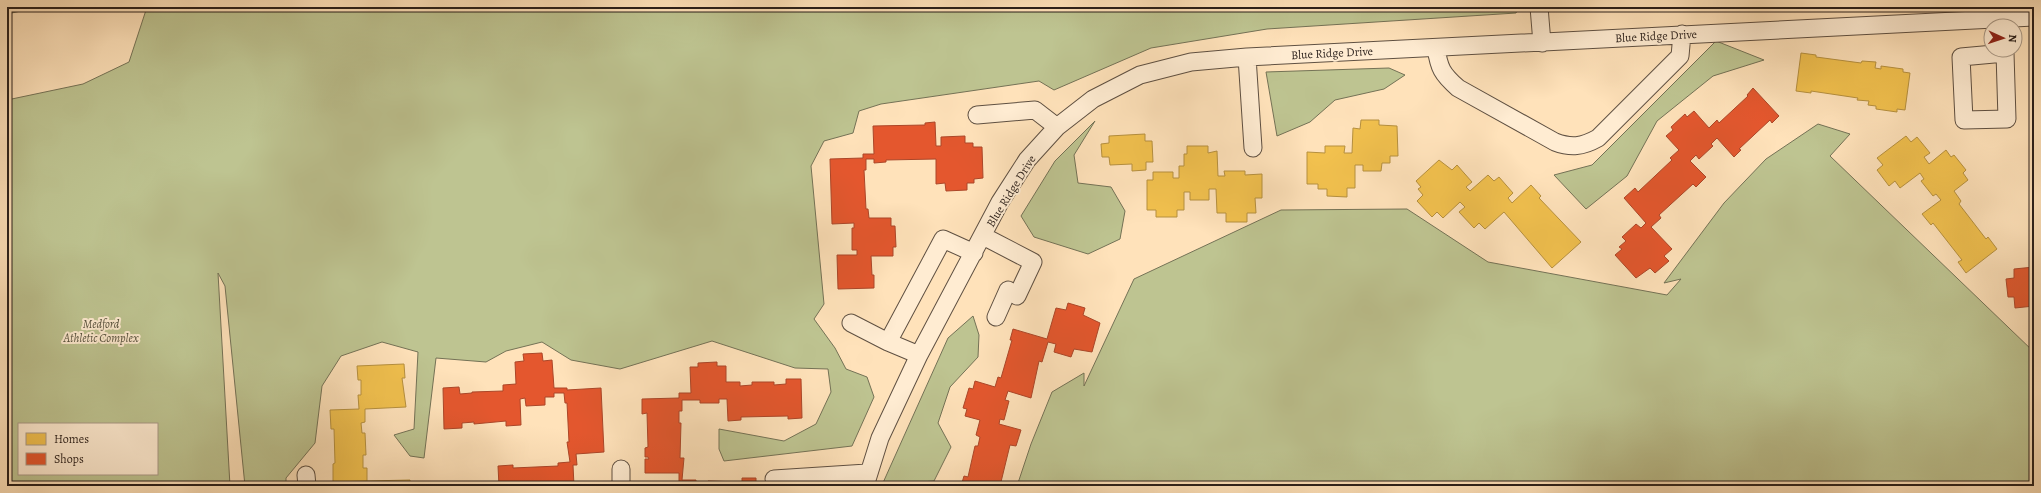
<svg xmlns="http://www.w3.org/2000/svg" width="2041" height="493" font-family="Alegreya,serif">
  <rect width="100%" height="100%" fill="#ffe2ba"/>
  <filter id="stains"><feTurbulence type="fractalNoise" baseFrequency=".005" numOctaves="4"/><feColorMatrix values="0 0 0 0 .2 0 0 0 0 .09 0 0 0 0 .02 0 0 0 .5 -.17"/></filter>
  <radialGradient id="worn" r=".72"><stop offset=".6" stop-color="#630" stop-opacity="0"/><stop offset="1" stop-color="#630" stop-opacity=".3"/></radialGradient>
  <path fill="#bec491" stroke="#747256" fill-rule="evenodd" d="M7,7H39L7,14Z
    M147,7H1519L1516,13L1267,29L1151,48L1054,90L1039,81L881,104L859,111L853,133L824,141L811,166L824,304L814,319L835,348L846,369L867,377L874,397L852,446L724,461L719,449V429L784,441L816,424L831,392L828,369L795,368L712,341L620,369L571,360L542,342L506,351L486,362L436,358L424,458L410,456L394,435L414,429L418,352L382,342L341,356L322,386L315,443L286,478V486H245L225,286L218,273L230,486H7V100L83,84L129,62ZM19,424H157V474H19Z
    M1716,41L1764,60L1713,76L1657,121L1627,176L1586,209L1554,175L1592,165Z
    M1389,68L1405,75L1384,89L1335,100L1310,122L1277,136L1266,72Z
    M1095,121L1074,155L1078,183L1111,187L1125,211L1120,239L1088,254L1034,237L1021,216L1055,161Z
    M1818,124L1850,134L1830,156L2034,352V486H1017L1031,444L1052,392L1084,373V386L1134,279L1281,210L1407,209L1488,262L1667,295L1681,279L1664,283L1724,203L1766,159Z
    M973,316L979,335L978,357L950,387L938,423L951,447L934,481L882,485L948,338Z"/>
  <path fill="#f2c14e" stroke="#b6903e" d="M1801,53L1816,55V57L1861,63L1862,61L1876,62L1875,68L1881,69V66L1903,69V72L1910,73L1905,110L1897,109V112L1876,109V106L1868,105L1869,101L1857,100L1858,98L1811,91V93L1796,91Z
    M1361,120H1379V125L1397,126L1398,156H1390V163H1382L1381,171H1363V165H1355V188H1347V197L1327,196V189H1318V184H1307V152L1325,153V146H1345L1344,153H1352L1353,128L1360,129Z
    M1145,134V141H1152L1153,162H1146V170L1132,171V164L1110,165L1109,157H1102L1101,144L1109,143V136Z
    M1906,136L1911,142L1917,137L1930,153L1924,157L1929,164L1946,150L1951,157L1954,155L1966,170L1963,173L1968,180L1954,191L1961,201L1959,204L1986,239L1988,237L1997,249L1966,273L1958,262L1962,260L1933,223L1931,225L1922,214L1941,200L1936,194L1933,196L1921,181L1924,179L1920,173L1900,188L1895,181L1889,186L1877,170L1883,165L1877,158Z
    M1187,146H1208V153L1217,151L1218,176H1225L1224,171H1245V175L1262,174V198H1255L1256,213H1247V222H1226V213H1217L1216,189H1209V200H1190V192H1184V210H1177V217H1156V210H1147V180H1153V172H1173V178H1179V166H1184V154H1187Z
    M1439,160L1452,170L1457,165L1472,182L1466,187L1470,191L1488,175L1494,181L1499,177L1513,193L1508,198L1512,203L1531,185L1541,196L1539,198L1581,242L1552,268L1504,212L1485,229L1479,223L1474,228L1459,212L1465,207L1460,202L1443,218L1437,212L1432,217L1417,201L1423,195L1418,189L1421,187L1416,181Z
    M404,364L405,378H402L406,407L365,409V422L361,423L362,433H365L366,455H363V468H367V481L410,480V486H367V481L333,482V464L335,463L334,429H331L330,410L359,409L358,395H361V380H358L357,366Z"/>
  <path fill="#e4572e" stroke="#ac4628" d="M1753,88L1779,116L1772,123L1770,120L1739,149L1741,150L1734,157L1717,138L1711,144L1713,146L1699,159L1696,155L1690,161L1706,177L1696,187L1693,184L1659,215L1661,218L1651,227L1672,249L1664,256L1669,261L1655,273L1650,268L1636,278L1615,255L1622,249L1619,247L1626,241L1622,237L1636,224L1641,228L1646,223L1624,198L1635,188L1638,192L1672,160L1670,158L1679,150L1666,136L1673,130L1671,127L1685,114L1687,117L1694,111L1709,128L1717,120L1719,123L1748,96L1747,95Z
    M935,122L936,146H941V137L965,136V143H973V147H982L983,178L974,179V183H967V190L946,191L945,183L936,184V159L886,160V162L874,163V159H866V170H864L866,209H868L869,218H891V226H895L896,247H893V256H871L872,275H874V288L838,289L837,255H857V250H852V228H854V223L832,224L830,159L863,158V154H874L873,126L925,125V123Z
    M2034,267V306L2015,308L2014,297H2008L2006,279L2014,278V269Z
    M1068,303L1085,308L1083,315L1100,323L1092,352L1074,349L1071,357L1054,352L1056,344L1048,342L1042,362L1039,361L1031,398L1008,391L1005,400L1009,401L1004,420L1000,419L999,424L1021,430L1016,446L1010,445L1000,486H961L964,476L968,477L975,446H978L980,437L976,435L980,420L965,416L967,409L963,408L969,388L973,389L975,381L995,387L998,377L1001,378L1012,340H1010L1013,329L1047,339L1056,308L1066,310Z
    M542,353L543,361L552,360L554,388H567V390L601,388L604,452L576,454L577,465H573L574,486H499L498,466L513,465V468L558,466V463L570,462L567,442H569L567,403H565L564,393H554V397H545V405L526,406L525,398L520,399L521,425L506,426V421L474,424V422L462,423V428L444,429L443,388L459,387L460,394L472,393V392L503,391V385L516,384L515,362L524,361L523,354Z
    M717,362V366H726V382H740V386L752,385V382H774V385L786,384V379H801L802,418L788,419V416L741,417V420L728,421L727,399H719V403H700V400H682V411H679V423H681L680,458H684L682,480H696V483H708V481L742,482V478H756V486H682V483H679V473H645V459H649L648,457H645V448L648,447L647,413L642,414V399L679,398V393H691L690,367H698V363Z"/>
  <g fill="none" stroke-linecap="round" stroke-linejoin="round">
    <g stroke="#5f5042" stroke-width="19">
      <path id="minor" d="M1539,7L1542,43
        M1436,48C1439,68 1442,74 1458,88L1555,142C1571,148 1582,147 1598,138L1680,56L1682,34
        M2005,53L2007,119L1964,120L1961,57Z
        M1247,57L1253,148
        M977,115L1035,110L1057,127
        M983,236L1033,262L1017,296L1008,290L996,317
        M851,323L888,342L919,355
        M888,342L943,239L974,253
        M621,469V486
        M306,475L307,486
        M774,479L867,473
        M865,486L880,438L919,355L1000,202L1027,160L1057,127L1093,99L1140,75L1191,62L1247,57L2034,17"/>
    </g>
    <use href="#minor" stroke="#ffecd2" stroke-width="17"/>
  </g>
  <g text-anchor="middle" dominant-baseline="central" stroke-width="4" stroke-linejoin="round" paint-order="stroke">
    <g font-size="12" fill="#2a1f1a" stroke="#ffecd2">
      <text transform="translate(1656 36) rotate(-3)">Blue Ridge Drive</text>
      <text transform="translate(1332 53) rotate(-3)">Blue Ridge Drive</text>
      <text transform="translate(1011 191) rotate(-58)">Blue Ridge Drive</text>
    </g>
    <g font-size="12" font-style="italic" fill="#56513e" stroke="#ffecd2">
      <text x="101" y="324">Medford<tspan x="101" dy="14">Athletic Complex</tspan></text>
    </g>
  </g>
  <rect width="2041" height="493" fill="none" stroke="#ffe2ba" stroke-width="24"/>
  <rect x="8" y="8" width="2025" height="477" fill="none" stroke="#2a1f1a" stroke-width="2"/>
  <rect x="12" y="12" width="2017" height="469" fill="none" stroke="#2a1f1a"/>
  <rect x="18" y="423" width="140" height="52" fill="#ffecd2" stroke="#aa9a88"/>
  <rect x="26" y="433" width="20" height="12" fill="#f2c14e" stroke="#aa9a88"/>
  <text x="54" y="443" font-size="12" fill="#2a1f1a">Homes</text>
  <rect x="26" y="453" width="20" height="12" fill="#e4572e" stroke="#aa9a88"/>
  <text x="54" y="463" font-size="12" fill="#2a1f1a">Shops</text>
  <g transform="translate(2003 38) rotate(93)"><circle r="19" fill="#ffecd2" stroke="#aa9a88"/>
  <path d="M0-3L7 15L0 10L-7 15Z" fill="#8f2418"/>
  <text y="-6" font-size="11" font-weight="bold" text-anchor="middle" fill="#2a1f1a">N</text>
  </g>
  <rect width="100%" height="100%" filter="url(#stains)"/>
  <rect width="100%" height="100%" fill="url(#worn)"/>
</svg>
